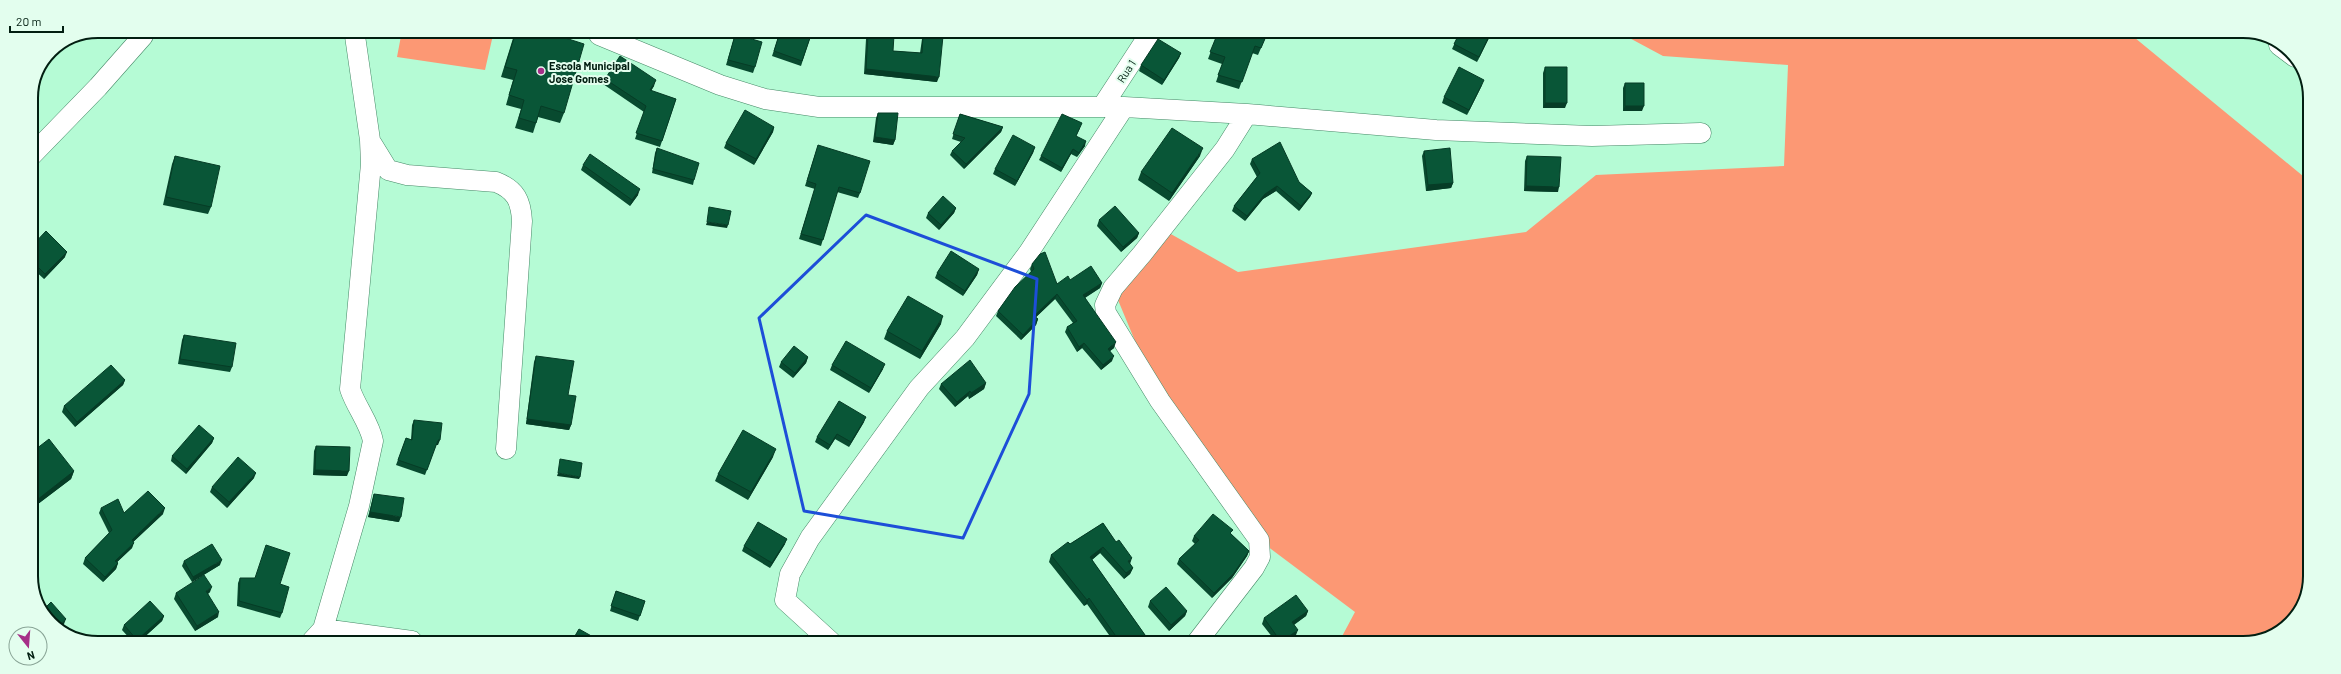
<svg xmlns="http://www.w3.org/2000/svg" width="2341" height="674" font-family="Barlow,sans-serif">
  <rect width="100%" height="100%" fill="#b5fbd5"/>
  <path fill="#fc9874" d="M2129,33L2309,181L2308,593L2284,629L2243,643L1339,642L1355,612L1259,540L1160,401L1113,288L1162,229L1238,272L1526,232L1596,175L1784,166L1788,65L1663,56L1622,34Z
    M493,35L485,70L397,57L401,36Z"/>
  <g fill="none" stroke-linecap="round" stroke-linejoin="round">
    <g stroke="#458866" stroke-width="21">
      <path id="street" d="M599,35L720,85L765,99L819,107H1124L1247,114L1436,130L1592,136L1701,133
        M2279,45L2295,57
        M1102,107L1149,35
        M372,144L388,170L407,175L496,182C516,190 521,201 522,221L506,449
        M31,156L98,87L143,36
        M323,629L412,641
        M312,641L323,629L359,506L373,441C370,424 356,407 350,389L371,164L370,140L355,36
        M831,642L785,600L790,574L810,538L919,388L965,338L1029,252L1124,107
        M1197,642L1254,568L1260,557L1259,540L1160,401L1106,313L1105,305L1113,288L1142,254L1225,149L1247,114"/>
    </g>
    <use href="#street" stroke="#fff" stroke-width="20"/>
  </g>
  <path fill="#084a2f" d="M1267,34L1258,55L1252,53L1239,89L1216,82L1222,64L1208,59L1217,35Z
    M1459,34H1491L1477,62L1452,49Z
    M514,35H556L564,113L560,123L538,117L533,133L515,128L521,109L506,105L513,80L501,77Z
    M735,35L755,67L753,73L726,65Z
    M779,35H811L801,66L772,56Z
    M868,35H888L893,51L920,53L922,39L923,35L937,82L864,74L866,39Z
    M1181,53L1179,58L1162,85L1139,71L1141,65Z
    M1545,67L1565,108H1543V73Z
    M605,79L654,86L651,91L676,99L660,147L635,139L644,112L603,84Z
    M1625,83L1642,111H1623V88Z
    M1482,85L1467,115L1442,103L1444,97Z
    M2310,96V104L2307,102Z
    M878,113L895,140L893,145L873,142L876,118Z
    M960,114L1003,127L1001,132L964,169L950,155L952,151L961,142L952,139Z
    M774,127L773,132L754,165L724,148L726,143Z
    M1080,128L1076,136L1085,146L1077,157L1071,154L1061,172L1039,160L1041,156Z
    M818,145L860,193L858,198L837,192L821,246L799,239L815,189L805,186Z
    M1035,147L1033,153L1015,186L993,174L995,169Z
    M657,148L694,180L693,185L652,173L655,153Z
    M1424,151L1453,183L1451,188L1426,191L1422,156Z
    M175,156L211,207L208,214L163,205L172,164Z
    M1200,156L1169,201L1138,180L1141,172Z
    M1527,156L1558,192L1524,191L1525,161Z
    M1252,159L1299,182L1312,193L1310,197L1299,211L1276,191L1263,199L1245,221L1232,211L1234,206L1257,177L1250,164Z
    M583,165L638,195L630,206L581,170Z
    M956,208L954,213L939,230L926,218L928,213Z
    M1099,220L1139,233L1137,238L1121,252L1097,226Z
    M31,247L65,257L44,279L31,267Z
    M1032,264L1057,284L1070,280L1102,283L1100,288L1085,298L1114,348L1110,351L1112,361L1101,370L1082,348L1077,352L1065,332L1067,327L1073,323L1055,299L1036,317L1038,319L1036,325L1021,340L996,316L998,311L1031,272L1030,269Z
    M979,269L977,275L963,296L935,278L937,273Z
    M941,324L920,359L884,339L887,331Z
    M184,335L232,367L230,372L178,364L182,340Z
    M536,356L568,395L571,425L569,430L526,424L534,362Z
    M808,357L806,363L793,378L779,367L781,362Z
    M832,365L883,369L869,393L830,370Z
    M125,380L123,385L75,427L62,412L64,406Z
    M986,383L984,389L969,399L968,396L955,407L939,389L941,384Z
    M414,420L438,445H436L425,475L396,465L406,438L411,440L412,425Z
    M864,422L849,447L835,439L828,450L815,442L817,437Z
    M214,438L212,443L186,474L171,461L172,456Z
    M316,446L347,476L313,475L314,451Z
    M31,453L74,471L71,479L34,507L31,504Z
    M773,457L748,500L715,481L718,474Z
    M254,478L227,508L210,492L212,487Z
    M374,494L399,522L368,517Z
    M101,508L124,513L163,514L133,542L132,548L117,562L118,563L116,569L103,582L83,564L85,558L109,533L99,513Z
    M1103,523L1133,568L1130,574L1124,579L1100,553L1092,560L1150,642H1114L1087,604L1084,606L1049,562L1051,555L1070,544Z
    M1231,534L1249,551L1247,556L1232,578L1212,598L1177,564L1179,559L1195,544L1192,541L1194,536Z
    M785,544L770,568L742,551L744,546Z
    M184,561L220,565L192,582L182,566Z
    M240,578L280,584L282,613L280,618L237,606L238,583Z
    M616,591L645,601L638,621L610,611Z
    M210,592L208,594L218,617L195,631L174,599L176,593Z
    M1150,601L1187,611L1185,616L1169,631L1148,607Z
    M1308,611L1306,616L1294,625L1296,635L1286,642H1276L1262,624L1264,618Z
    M164,616L162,621L140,641H132L122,630L124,625Z"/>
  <path fill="#063c26" d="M1490,34H1491L1477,62L1479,57Z
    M1181,53L1179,58L1162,85L1164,80Z
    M866,69L939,77L937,82L864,74Z
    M656,80L654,86L648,95L650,90Z
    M1484,80L1482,85L1467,115L1469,110Z
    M1545,103H1567L1565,108H1543Z
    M1625,106H1644L1642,111H1623Z
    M774,127L773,132L754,165L756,159Z
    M1003,127L1001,132L964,169L966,164Z
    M875,137L895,140L893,145L873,142Z
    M1086,141L1085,146L1077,157L1079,153Z
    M1035,147L1033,153L1015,186L1017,181Z
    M1203,148L1200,156L1169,201L1172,193Z
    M1073,149L1071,154L1061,172L1062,168Z
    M1453,183L1451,188L1426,191L1428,185Z
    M1277,186L1276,191L1263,199L1245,221L1247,216L1265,194Z
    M1526,186L1559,187L1558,192L1524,191Z
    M640,189L638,195L630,206L632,200Z
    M1312,193L1310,197L1299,211L1301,206Z
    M956,208L954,213L939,230L941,225Z
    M707,222L728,225L727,228L706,225Z
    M1139,233L1137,238L1121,252L1123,247Z
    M67,252L65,257L44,279L45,274Z
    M979,269L977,275L963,296L965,291Z
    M1102,283L1100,288L1081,300L1083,295Z
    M1057,294L1055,299L1032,321L1034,316Z
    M943,316L941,324L920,359L922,351Z
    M1038,319L1036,325L1021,340L1023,335Z
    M1116,342L1114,348L1106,354L1108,349Z
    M1084,343L1082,348L1077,352L1079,347Z
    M1114,356L1112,361L1101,370L1103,365Z
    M808,357L806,363L793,378L795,373Z
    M885,364L883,369L869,393L871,388Z
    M34,369L33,374L31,376V373Z
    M125,380L123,385L75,427L77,422Z
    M986,383L984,389L969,399L971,393Z
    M970,391L968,396L955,407L957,402Z
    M866,417L864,422L849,447L851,442Z
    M527,419L571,425L569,430L526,424Z
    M837,434L835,439L828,450L830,445Z
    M214,438L212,443L186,474L187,469Z
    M438,440H440L438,445H436Z
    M776,449L773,457L748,500L751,492Z
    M315,470L349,471L347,476L313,475Z
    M74,471L71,479L34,507L37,500Z
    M256,473L254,478L227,508L229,502Z
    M558,473L580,477L579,479L557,476Z
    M165,508L163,514L130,545L132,540Z
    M370,512L401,517L399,522L368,517Z
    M787,539L785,544L770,568L772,563Z
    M134,543L132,548L113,566L115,561Z
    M1103,547L1100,553L1088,563L1090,557Z
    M1249,551L1247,556L1232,578L1212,598L1214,593Z
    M1132,558L1130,564L1128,561Z
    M222,560L220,565L192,582L193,577Z
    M118,563L116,569L103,582L105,577Z
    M1133,568L1130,574L1124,579L1126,573Z
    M212,587L210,592L204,596L206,591Z
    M1089,598L1087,604L1084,606L1087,600Z
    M1187,611L1185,616L1169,631L1171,625Z
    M1308,611L1306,616L1290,627L1292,622Z
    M219,612L218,617L195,631L197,626Z
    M164,616L162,621L140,641H137V640Z
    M66,619L64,624L60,628L58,626Z
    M1298,630L1296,635L1286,642H1281Z"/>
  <path fill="#095637" stroke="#063c26" d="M1267,34L1261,48L1255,46L1242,82L1218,75L1225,57L1210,52L1217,35Z
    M1459,34H1490L1479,57L1454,44Z
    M515,35H556L584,44L564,113L541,106L536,123L519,118L524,100L509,95L517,70L505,67Z
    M735,35H738L762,42L755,67L728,60Z
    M779,35H811L802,61L774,51Z
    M868,35H894L893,51L922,53L923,35L943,36L939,77L866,69Z
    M1158,39L1181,53L1164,80L1141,65Z
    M620,56L656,80L650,90L676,99L662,141L636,133L646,106L605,79Z
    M1459,67L1484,80L1469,110L1444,97Z
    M1545,67H1567V103H1545Z
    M1625,83H1644V106H1625Z
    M745,110L774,127L756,159L726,143Z
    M878,113H898L895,140L875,137Z
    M960,114L1003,127L966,164L952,151L965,138L953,134Z
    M1062,114L1082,123L1076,136L1086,141L1079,153L1073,149L1062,168L1041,156Z
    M1172,128L1203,148L1172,193L1141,172Z
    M1013,135L1035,147L1017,181L995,169Z
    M1280,142L1299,182L1312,193L1301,206L1277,186L1265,194L1247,216L1234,206L1260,173L1252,159Z
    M818,145L870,161L860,193L839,187L823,240L801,234L816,184L807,181Z
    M657,148L699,163L694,180L653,169Z
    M1450,148L1453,183L1428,185L1424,151Z
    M590,154L640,189L632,200L583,165Z
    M175,156L220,166L211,207L166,197Z
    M1527,156L1561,157L1559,187L1526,186Z
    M943,196L956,208L941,225L928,213Z
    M1115,206L1139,233L1123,247L1099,220Z
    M709,207L731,211L728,225L707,222Z
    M46,231L67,252L45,274L31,260V247Z
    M951,251L979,269L965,291L937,273Z
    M1045,252L1057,284L1068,276L1070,280L1091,266L1102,283L1083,295L1116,342L1108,349L1114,356L1103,365L1084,343L1079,347L1067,327L1077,321L1057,294L1034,316L1038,319L1023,335L998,311L1015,287L1034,269L1032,264L1040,254Z
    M908,296L943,316L922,351L887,331Z
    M184,335L236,343L232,367L180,359Z
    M846,341L885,364L871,388L832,365Z
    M794,346L808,357L795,373L781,362Z
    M536,356L574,361L568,395L576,396L571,425L527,419Z
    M970,360L986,383L971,393L970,391L957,402L941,384Z
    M111,365L125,380L77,422L64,406Z
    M31,366L34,369L31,373Z
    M839,401L866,417L851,442L837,434L830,445L817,437Z
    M414,420L442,423L440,440H438L427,470L398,460L406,438L412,440Z
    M199,425L214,438L187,469L172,456Z
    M743,430L776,449L751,492L718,474Z
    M49,439L74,471L37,500L31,493V453Z
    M316,446L350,447L349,471L315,470Z
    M238,457L256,473L229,502L212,487Z
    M560,459L582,463L580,477L558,473Z
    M148,491L165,508L132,540L134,543L115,561L118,563L105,577L85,558L112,530L101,508L118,499L124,513Z
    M374,494L404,498L401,517L370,512Z
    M1213,514L1233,530L1230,533L1249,551L1234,573L1214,593L1179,559L1199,540L1194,536Z
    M758,522L787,539L772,563L744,546Z
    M1103,523L1116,542L1119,540L1132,558L1128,561L1133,568L1126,573L1103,547L1090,557L1150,642H1120L1089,598L1087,600L1051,555L1068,542L1070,544Z
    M212,544L222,560L193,577L184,561Z
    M266,545L290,553L280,584L289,587L282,613L239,601L240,578H255Z
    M204,575L212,587L206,591L219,612L197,626L176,593Z
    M1166,587L1187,611L1171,625L1150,601Z
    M616,591L645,601L640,616L611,606Z
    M1296,595L1308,611L1292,622L1298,630L1281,642L1264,618Z
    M150,601L164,616L137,640L124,625Z
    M51,602L66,619L58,626L47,620L43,610Z
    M579,629L595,638L594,641H572Z"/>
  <path fill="none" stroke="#1d4ed8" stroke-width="3" stroke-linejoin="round" d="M866,215L1037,279L1029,394L963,538L804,511L759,318Z"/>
  <circle fill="#a62f88" stroke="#e3feee" stroke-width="1.5" cx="541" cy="71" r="4"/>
  <g text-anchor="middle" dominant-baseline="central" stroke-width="4" stroke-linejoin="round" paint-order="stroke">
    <g font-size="11" font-weight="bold" fill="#021e11" stroke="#e3feee" text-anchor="start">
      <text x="549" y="65">Escola Municipal<tspan x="549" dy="13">Jose Gomes</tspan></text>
    </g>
    <g font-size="11" fill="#021e11" stroke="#e3feee">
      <text transform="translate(1126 71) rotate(-57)">Rua 1</text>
    </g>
  </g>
  <path d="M0 0H2341V674H0ZM98 38H2243A60 60 0 0 1 2303 98V576A60 60 0 0 1 2243 636H98A60 60 0 0 1 38 576V98A60 60 0 0 1 98 38Z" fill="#e3feee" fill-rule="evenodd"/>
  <path fill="none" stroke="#021e11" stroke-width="2" d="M98 38H2243A60 60 0 0 1 2303 98V576A60 60 0 0 1 2243 636H98A60 60 0 0 1 38 576V98A60 60 0 0 1 98 38Z"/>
  <g transform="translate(28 646) rotate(163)"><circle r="19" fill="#e3feee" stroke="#89a496"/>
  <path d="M0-3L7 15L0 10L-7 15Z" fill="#a62f88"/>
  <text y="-6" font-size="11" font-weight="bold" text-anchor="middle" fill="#021e11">N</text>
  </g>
  <path d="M10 26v6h53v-6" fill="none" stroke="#021e11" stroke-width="2"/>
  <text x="16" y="26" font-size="12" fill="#021e11" stroke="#e3feee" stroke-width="3" paint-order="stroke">20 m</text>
</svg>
